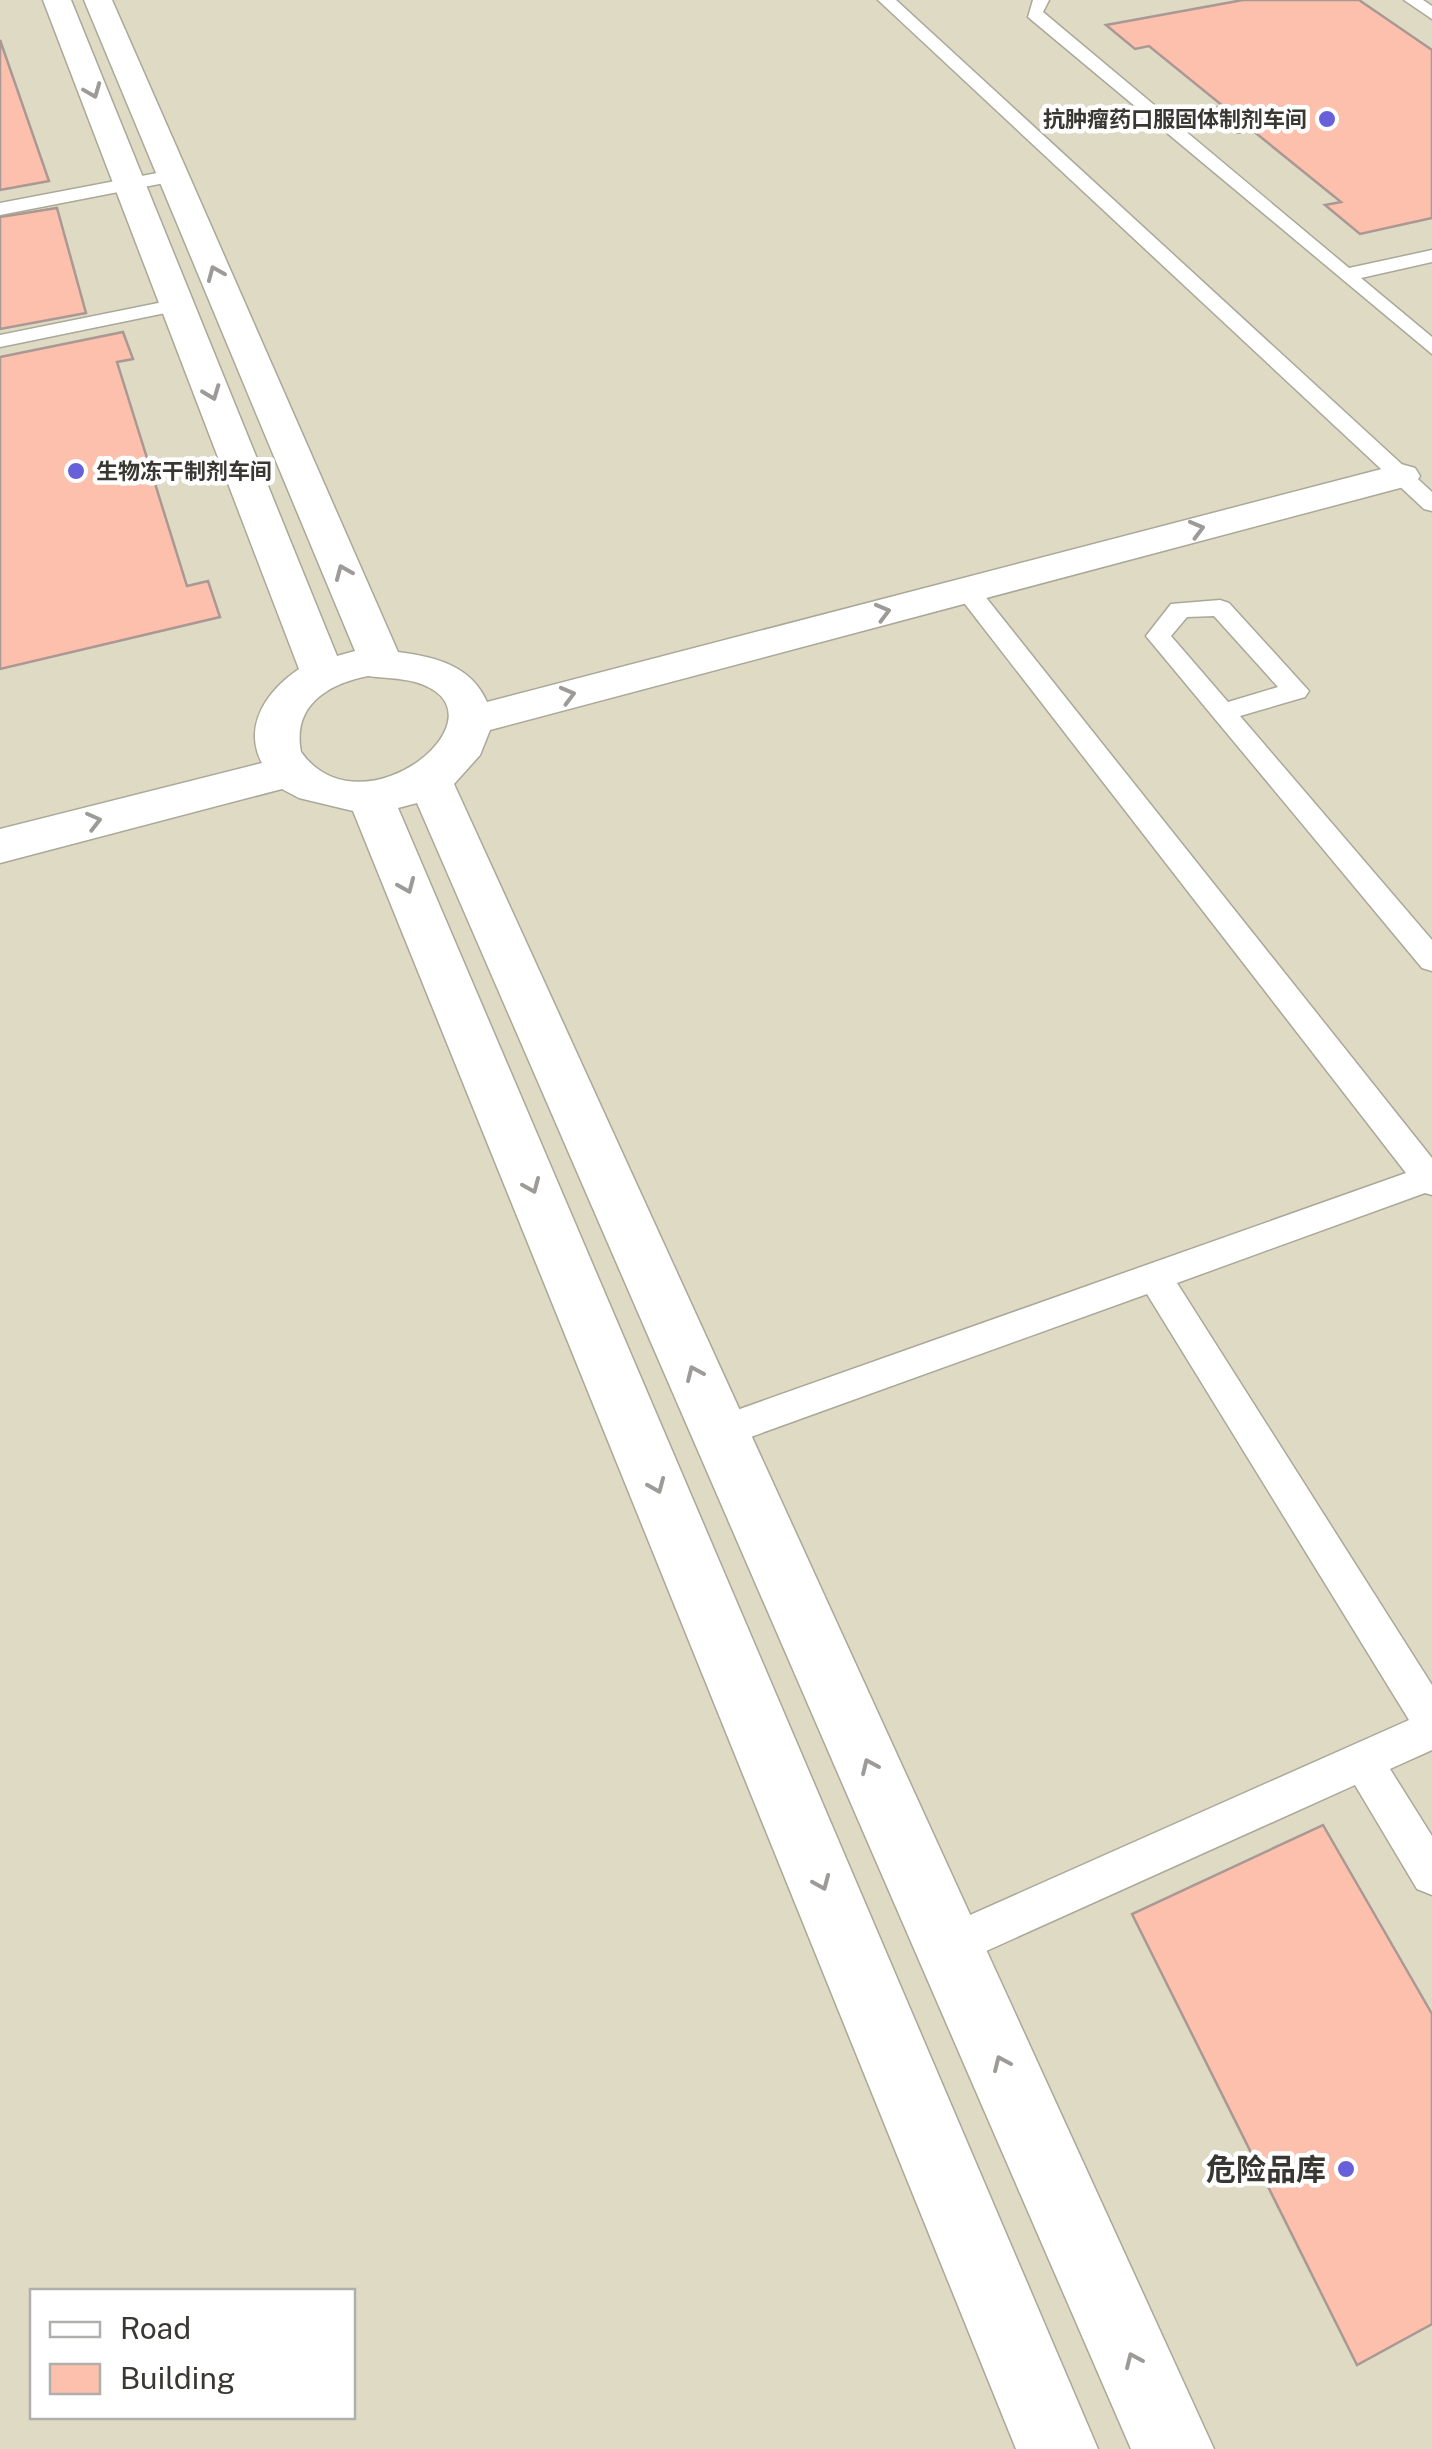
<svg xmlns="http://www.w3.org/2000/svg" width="1432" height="2449" font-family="'Public Sans','Noto Sans SC',sans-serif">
  <rect width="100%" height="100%" fill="#e7e5d5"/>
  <path fill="#dedac3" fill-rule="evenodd" d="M0,0H1432V2449H0ZM32,2292H352V2416H32Z"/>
  <path fill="#fdc0ad" stroke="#a99893" stroke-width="2.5" d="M1243,0H1359L1432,50V218L1360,234L1325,205L1341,202L1252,130L1237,133L1209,109L1223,106L1149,46L1135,49L1106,25Z
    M0,40L49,181L0,190Z
    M57,208L86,313L0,329V217Z
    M123,332L133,359L117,362L187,586L208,581L220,617L0,669V357Z
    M1323,1825L1432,2014V2324L1357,2365L1132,1914Z"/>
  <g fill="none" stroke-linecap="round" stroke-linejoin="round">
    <g stroke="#aba899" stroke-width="3">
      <path id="lane" d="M878,0H896L1432,492V511L1424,509Z
        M1033,0H1049L1043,12L1349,268L1432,250V262L1361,278L1432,337V354L1028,17Z
        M1404,0H1423L1432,6V19Z
        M173,170L180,172V180L0,215V203Z
        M178,299L185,301V309L0,347V335Z
        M967,582L976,585L1432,1158V1195L1425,1193L1177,1283L1432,1685V1750L1390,1769L1432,1836V1895L1417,1889L1355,1785L964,1961L949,1967L934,1961L928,1946L934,1931L1409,1720L1147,1294L720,1448L708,1443L702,1432L708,1421L720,1416L1406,1173L958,595L955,590L958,585Z
        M1220,600L1229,603L1309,691L1305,697L1240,716L1432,940V971L1422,968L1146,636L1171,604ZM1214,616L1278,687L1228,702L1171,636L1187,617Z"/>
    </g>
    <g stroke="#aba899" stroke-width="3">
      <path id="street" d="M43,0H71L337,656L355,651L84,0H112L398,652C435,657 471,665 487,702L1401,464L1415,468L1420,476L1415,484L490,730L480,755L454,784L1214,2449H1131L417,803L398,808L1098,2449H1016L353,811L299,798L282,789L0,863V829L262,763C242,725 268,690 299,669ZM368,676C383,678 400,678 415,682C516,711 364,839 301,752C292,706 327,684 368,676Z"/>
    </g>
    <use href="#lane" fill="#fff" fill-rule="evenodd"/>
    <use href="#street" fill="#fff" fill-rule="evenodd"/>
  </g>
  <defs><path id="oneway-chevron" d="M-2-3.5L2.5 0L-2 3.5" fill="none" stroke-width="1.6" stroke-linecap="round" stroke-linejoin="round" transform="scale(2.5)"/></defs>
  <g stroke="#9c9b98">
    <use href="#oneway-chevron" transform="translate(93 91) rotate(68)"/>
    <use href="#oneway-chevron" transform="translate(215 273) rotate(-113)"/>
    <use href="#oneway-chevron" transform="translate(212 393) rotate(69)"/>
    <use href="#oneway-chevron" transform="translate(1197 529) rotate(-15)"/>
    <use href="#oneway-chevron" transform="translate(343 572) rotate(-113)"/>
    <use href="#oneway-chevron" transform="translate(883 612) rotate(-15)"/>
    <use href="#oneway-chevron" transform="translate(568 695) rotate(-15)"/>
    <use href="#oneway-chevron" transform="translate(94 821) rotate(-14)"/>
    <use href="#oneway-chevron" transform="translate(407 886) rotate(67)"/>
    <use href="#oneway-chevron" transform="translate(532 1186) rotate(67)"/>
    <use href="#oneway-chevron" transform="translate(694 1373) rotate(-114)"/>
    <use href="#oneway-chevron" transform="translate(657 1486) rotate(67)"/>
    <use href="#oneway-chevron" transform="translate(869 1766) rotate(-114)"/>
    <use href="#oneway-chevron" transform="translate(822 1883) rotate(67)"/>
    <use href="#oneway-chevron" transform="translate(1001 2063) rotate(-114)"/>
    <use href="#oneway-chevron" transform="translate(1133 2360) rotate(-114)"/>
  </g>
  <g fill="#6860da" stroke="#fff" stroke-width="4">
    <circle cx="1327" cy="119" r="10"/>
    <circle cx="76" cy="471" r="10"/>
    <circle cx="1346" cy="2169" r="10"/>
  </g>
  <g text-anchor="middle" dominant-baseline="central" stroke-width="9" stroke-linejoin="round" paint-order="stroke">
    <g font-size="22" font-weight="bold" fill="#383731" stroke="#fff" text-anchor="end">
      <text x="1307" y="119">抗肿瘤药口服固体制剂车间</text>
      <text x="96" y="471" text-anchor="start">生物冻干制剂车间</text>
    </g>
    <g font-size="30" font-weight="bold" fill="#383731" stroke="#fff" text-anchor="end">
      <text x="1326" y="2169">危险品库</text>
    </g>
  </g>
  <rect x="30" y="2289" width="325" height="130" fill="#ffffff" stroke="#afafad" stroke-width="2.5"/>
  <rect x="50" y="2322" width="50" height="15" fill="#ffffff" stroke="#afafad" stroke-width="2.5"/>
  <text x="120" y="2339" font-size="30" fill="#383731">Road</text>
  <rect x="50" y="2364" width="50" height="30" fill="#fdc0ad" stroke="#afafad" stroke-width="2.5"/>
  <text x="120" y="2389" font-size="30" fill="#383731">Building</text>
</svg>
